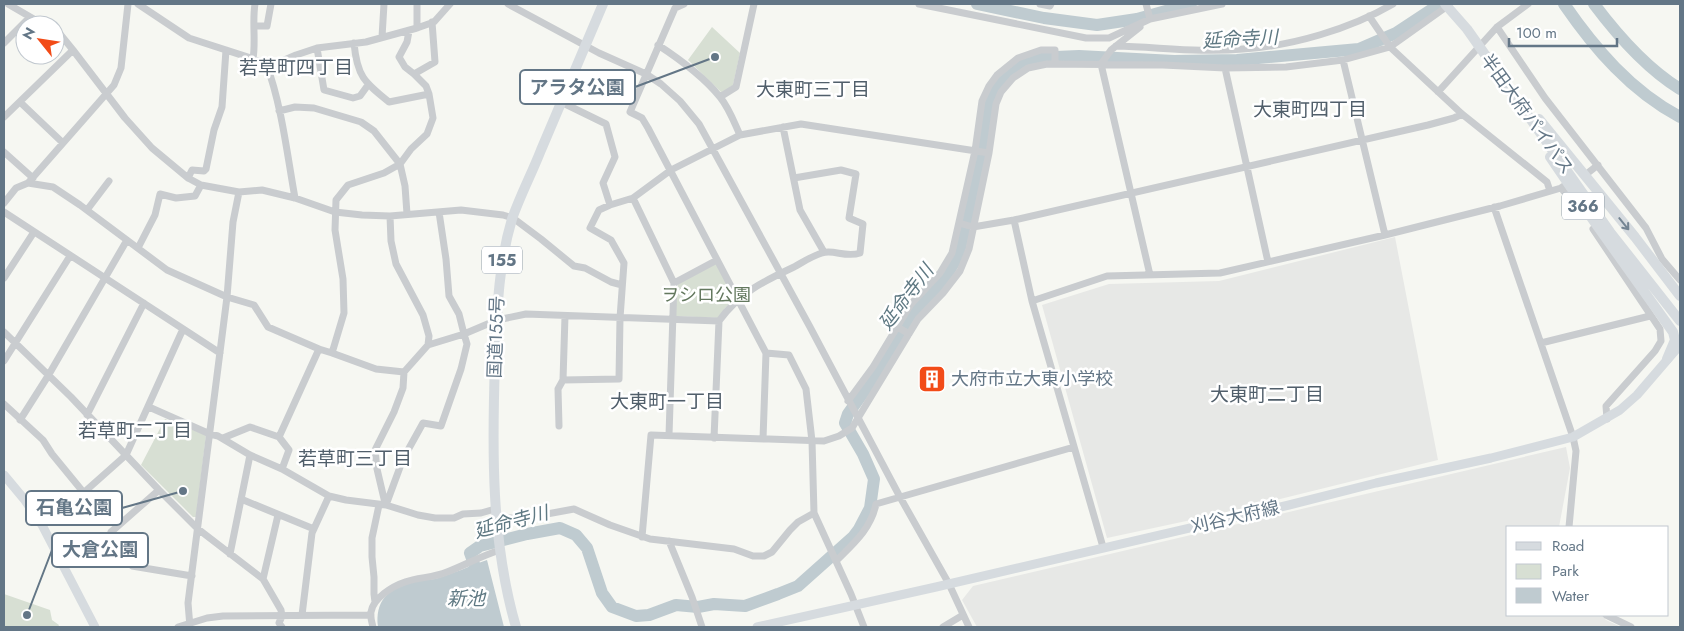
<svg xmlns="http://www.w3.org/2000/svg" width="1684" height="631" font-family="Jost,'Noto Sans JP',sans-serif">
  <rect width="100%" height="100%" fill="#f6f7f2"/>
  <path fill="#e7e8e6" d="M1395,237L1438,460L1219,514L1107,538L1042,305L1109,284L1219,281Z
    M1566,447L1570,468L1559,527H1508V615H1602L1606,620L1621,627H977L962,600L973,586Z"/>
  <path fill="#d7dfd3" d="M712,27L740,53L733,85L722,93L688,60Z
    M717,263L734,299L725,308L719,318L675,316L678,284Z
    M165,419L206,435L196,517H193L141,465Z
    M4,594L50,610L52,620L59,625L58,627H4Z"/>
  <path fill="#bfcbd0" d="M487,560L504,627H378C375,601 387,590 411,582C419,580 427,580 435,579C452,574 470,566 487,560Z"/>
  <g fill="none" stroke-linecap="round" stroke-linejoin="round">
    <path stroke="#bfcbd0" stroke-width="12" d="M977,4L1044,18L1097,25L1137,19L1191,4
      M1564,4C1595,49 1631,91 1680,117
      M1594,4C1618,36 1646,68 1680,89
      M474,564L470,553L480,546L527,534L560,528L576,535L587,548L602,593L612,607L636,616L649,615L676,605L698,607L714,604L745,606L778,594L798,586L853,537L859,529L870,508L874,479L863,454L845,423L848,414L880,369L908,320L942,283L958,256L979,170L985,124L992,95L1006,74L1017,66L1032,58L1079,56L1174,61L1237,60L1359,49L1396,33L1440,4"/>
    <path stroke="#c9cccf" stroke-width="7" d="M8,4L44,25
      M138,4L189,38L266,63L282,61L296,55L317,48L366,42L417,28L434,22L450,4
      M417,4V28
      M508,4L599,53L646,74L661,84L680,101L699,124L810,327L900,497L949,584L969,627
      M684,4L675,8L630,112L642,118L648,128L766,353L763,439
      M919,4L1086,38H1109L1150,19L1222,4
      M1040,4L1050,6L1051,4
      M1146,4L1150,19
      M1449,5L1390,47L1462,114L1547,182L1550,191
      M255,26H267L271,4
      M1140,27L1111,50L1101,64L1150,275
      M1497,27L1545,98L1646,228L1662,259L1680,280
      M55,32L60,34L73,50L125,118L152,148L188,178L201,185L239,192L262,190L295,198L335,212L362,215L390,216L461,210L503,215L513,218L541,239L574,266L585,268L611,282L622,285
      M382,37L384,4
      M4,43L30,17
      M354,43C357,76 364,82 389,102L429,94
      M658,45C681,60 703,76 720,97C729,108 734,122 740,135L801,124L989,153
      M1116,46C1159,47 1201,53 1243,49C1292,46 1350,29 1393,4
      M317,48L324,90L353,98L360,96L368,85
      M253,59C256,41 252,22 255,4
      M1343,60L1385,235
      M266,63C282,106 287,154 295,198
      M1225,68L1268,262
      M414,74L435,62L432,22
      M1438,92L1497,27L1528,4
      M720,97L736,87L754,4
      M20,102L63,143
      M561,102L606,124L615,157L603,183L610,205
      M279,111L295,107L314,108L361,122L374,131L400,164L405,186L407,214
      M4,117L73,50
      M783,127L800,210L824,252
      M4,152L33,178
      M1589,172L1598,165
      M188,178L192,170L204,171L206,169L214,130L222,107L226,50
      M28,183L53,187L80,205L167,270L227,297L254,305L268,327L319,349
      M1564,186L1561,188L1585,216
      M633,198L674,283L669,435
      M4,203L16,188L28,183L114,85L121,68L128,4
      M1494,207L1573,437L1576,451L1569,527
      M87,210L109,181
      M4,212L220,353
      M1014,220L1032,301L1103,547
      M959,223L973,227L1014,220L1428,125L1454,118L1462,114
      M1593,229L1660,329L1661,341L1655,351L1606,406L1607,419
      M138,248L155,215L160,194L176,198L195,196L201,185
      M4,278L34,232
      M674,283L717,260
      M1032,301L1107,276L1220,273L1385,235L1500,206L1561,188
      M896,326L909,334
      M4,332L71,397L159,490L198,529L263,579L281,610L282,616L279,623L282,627
      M1541,343L1650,316
      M428,345L464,334L459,314L449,296L446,259L439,212
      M332,353L376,369L404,372
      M766,353L789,355L806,389L812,441L814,513L851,594L864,627
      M4,361L70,256
      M563,380L619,379L620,318L624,263L611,240L590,228L599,210L610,205L633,198L671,170L740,135
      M848,401L873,367L911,304L940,273L952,253L975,151L982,101L989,86L997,75L1018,58L1041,50H1055V64
      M4,404L43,440L52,454L84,493
      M149,407L210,434L218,436L250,455L282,469L329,496L346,500L386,505L418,515L435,518H454L463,514L481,513L495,509
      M87,415L144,303
      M20,420L48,376L127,240
      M559,426L558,389L563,380L565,316
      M223,438L250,427L279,437
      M714,438L719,321C739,293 764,281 794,267C803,262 812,256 822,253C833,249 846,258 860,253L863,224L849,218L856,174L841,170L794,178
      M282,469L289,450L279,437L319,349L332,353L344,313L343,279L335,230L336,200L348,185L384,173L400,164L411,149L427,134L433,118L429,94L426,86L414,74L405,67L399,57L407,42L409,31
      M159,490L111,532L132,566L192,576
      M241,499L314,529
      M385,503L377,469L375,450L394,412L403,388L404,372L428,345L429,336L423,315L396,264L391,241L390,216
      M386,505L403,459L423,423L441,426L461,369L467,344L464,334L497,320L526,314L719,321
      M496,518H525L574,509L610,525L650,539L734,549L753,556H764L772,552L790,530L798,522L814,513
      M42,525L63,511L126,455L183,329
      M642,537L651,435L824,441L839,436L852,428L918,319L943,293L960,271L969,249L989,153L996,104L1001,92L1013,78L1028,68L1047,64L1163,65L1225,68L1286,67L1343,60L1390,47L1369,16
      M669,541L692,597L702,627
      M230,554L250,455
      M836,561C853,544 871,529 876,504L1074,447
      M263,579L278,515
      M375,602L374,594V577L372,557V538L379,505
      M302,615L312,533L329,496
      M1606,615L1631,627
      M178,627L207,618L223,616L371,615
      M190,627L188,603L227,297L233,222L239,192
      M373,627C372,623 370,617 371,612C373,598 393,586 405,582C418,577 433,578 447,572C465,565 481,556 500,550
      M943,627L963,615"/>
    <path stroke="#d6dbdf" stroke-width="9" d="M4,475L24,499L42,525L95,627
      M757,627L936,587L1289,505L1376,483L1491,458L1573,437L1620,410L1637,395L1680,345"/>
    <path stroke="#d6dbdf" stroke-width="10" d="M1445,4L1467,29L1610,232L1680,321
      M1539,119L1635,237L1680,296
      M1550,157L1593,220L1673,332L1675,340L1667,359
      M516,627C491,541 492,451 495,361C497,313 498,266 512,219C520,196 532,173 541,150C562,101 583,52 603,4"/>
  </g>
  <defs><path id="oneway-shaft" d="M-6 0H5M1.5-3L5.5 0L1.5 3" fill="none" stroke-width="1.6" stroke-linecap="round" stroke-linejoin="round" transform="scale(1.25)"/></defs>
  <use stroke="#748593" href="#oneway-shaft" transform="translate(1624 224) rotate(51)"/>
  <defs>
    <g id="building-square" transform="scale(1.4375)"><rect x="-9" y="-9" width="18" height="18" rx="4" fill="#f24b17" stroke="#fff"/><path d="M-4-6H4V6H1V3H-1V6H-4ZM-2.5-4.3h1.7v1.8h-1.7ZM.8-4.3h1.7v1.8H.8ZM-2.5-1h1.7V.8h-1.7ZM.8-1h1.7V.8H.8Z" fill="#fff"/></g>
  </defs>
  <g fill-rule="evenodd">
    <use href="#building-square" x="932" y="379"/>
  </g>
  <g text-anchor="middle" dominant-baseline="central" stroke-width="5" stroke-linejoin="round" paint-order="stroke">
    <g fill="#fff" stroke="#929faa" stroke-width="1">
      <rect x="1562" y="192.5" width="42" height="27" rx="4"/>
      <rect x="482" y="246.5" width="40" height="27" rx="4"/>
    </g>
    <g font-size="16" font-weight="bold" fill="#637686">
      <text x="1583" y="206">366</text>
      <text x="502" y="260">155</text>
    </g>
    <g font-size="18" fill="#637686" stroke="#fff">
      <text transform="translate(1527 114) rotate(54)">半田大府パイパス</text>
      <text transform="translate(496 337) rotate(-88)">国道155号</text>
      <text transform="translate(1235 517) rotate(-13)">刈谷大府線</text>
    </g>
    <g font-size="18" fill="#63785e" stroke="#fff">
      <text x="706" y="295">ヲシロ公園</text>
    </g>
    <g font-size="18" fill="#637686" stroke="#fff" text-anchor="start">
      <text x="951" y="379">大府市立大東小学校</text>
    </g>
    <g font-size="19" font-style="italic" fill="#5f7983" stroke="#fff">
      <text transform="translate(1240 39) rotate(-3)">延命寺川</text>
      <text transform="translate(906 297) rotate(-53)">延命寺川</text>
      <text transform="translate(511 522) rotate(-15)">延命寺川</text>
      <text x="466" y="598">新池</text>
    </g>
    <g font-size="19" fill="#515f6b" stroke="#fff">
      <text x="296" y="67">若草町四丁目</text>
      <text x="813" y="89">大東町三丁目</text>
      <text x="1310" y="109">大東町四丁目</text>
      <text x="1267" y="394">大東町二丁目</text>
      <text x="667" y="401">大東町一丁目</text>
      <text x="135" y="430">若草町二丁目</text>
      <text x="355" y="458">若草町三丁目</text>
    </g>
  </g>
  <path fill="none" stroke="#637686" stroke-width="2" d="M715 57L635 87M183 491L122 508M27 615L52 550"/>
  <g fill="#637686" stroke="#fff" stroke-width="2">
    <circle cx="715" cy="57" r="5"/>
    <circle cx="183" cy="491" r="5"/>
    <circle cx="27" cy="615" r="5"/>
  </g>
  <g fill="#fff" stroke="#637686" stroke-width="2">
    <rect x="520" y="70" width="115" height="34" rx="5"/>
    <rect x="26" y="491" width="96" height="34" rx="5"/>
    <rect x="52" y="533" width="96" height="34" rx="5"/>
  </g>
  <g font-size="19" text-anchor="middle" font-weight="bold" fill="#637686">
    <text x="577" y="94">アラタ公園</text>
    <text x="74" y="514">石亀公園</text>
    <text x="100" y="556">大倉公園</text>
  </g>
  <rect width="1684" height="631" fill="none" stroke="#637686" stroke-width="10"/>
  <rect x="1506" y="526" width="162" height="90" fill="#ffffff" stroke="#c1c8cf"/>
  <rect x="1516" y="542" width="25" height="8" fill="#d6dbdf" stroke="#c1c8cf"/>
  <text x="1552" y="551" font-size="15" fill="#637686">Road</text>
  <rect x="1516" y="564" width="25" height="15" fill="#d7dfd3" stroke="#c1c8cf"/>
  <text x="1552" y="576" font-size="15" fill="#637686">Park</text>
  <rect x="1516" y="588" width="25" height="15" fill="#bfcbd0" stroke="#c1c8cf"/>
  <text x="1552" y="601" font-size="15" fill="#637686">Water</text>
  <g transform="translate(40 40) rotate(300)"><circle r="24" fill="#ffffff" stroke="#c1c8cf"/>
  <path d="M0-4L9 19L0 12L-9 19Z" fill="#f24b17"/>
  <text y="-8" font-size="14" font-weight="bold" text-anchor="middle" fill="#637686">N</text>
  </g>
  <path d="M1509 38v8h108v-8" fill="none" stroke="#637686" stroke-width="2.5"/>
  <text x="1516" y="38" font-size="15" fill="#637686" stroke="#ffffff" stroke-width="4" paint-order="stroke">100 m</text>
</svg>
